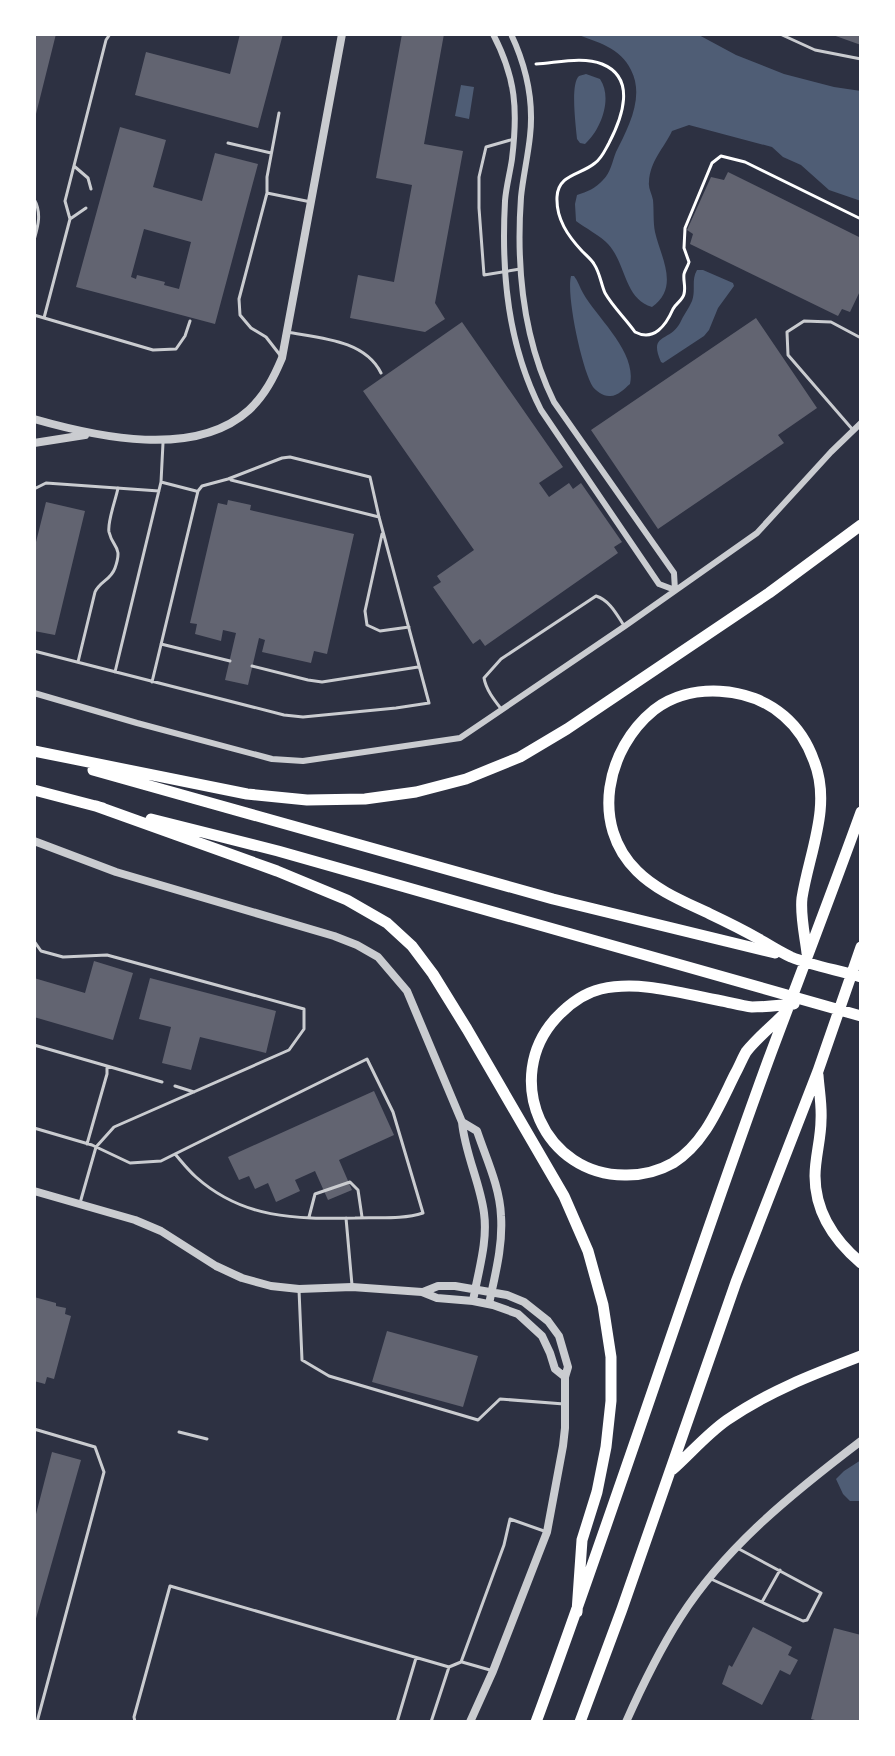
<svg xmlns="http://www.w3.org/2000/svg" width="895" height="1756" font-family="'Alegreya Sans',sans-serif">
  <rect width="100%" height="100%" fill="#2d3142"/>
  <path fill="#4f5d75" d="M576,34H697L736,55L784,74L834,87L861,91V201L829,190L801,165L783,157L772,147L689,125L672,131C664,148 650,161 649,182C648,188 652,194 653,200C654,211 653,221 655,232C661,258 680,287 652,307C624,299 626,263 608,244C602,237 584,227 576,221L575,204L577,195C587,192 596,188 603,180C611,172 612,162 616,152C628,128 645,97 631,70C621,48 597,42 576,34Z
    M586,74L600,79C613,98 601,130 585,144L580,143L577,139C576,127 570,84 579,76C581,75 584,75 586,74Z
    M461,85L474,87L469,119L455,116Z
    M697,270H703L733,283L734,286L718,308L709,330L704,336L663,363L661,362C648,333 670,342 680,323C683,316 689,308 692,301C696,290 691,280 697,270Z
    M571,276H574C578,281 580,288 583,293C597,318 637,352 630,384C624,389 617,397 609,396C603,396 596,391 593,387C582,370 566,295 571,276Z
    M861,1460V1499L859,1501H850L843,1494L836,1479L844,1471Z"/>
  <path fill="#626471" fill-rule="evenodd" d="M34,34H56L35,118L34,117Z
    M240,34H283L258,128L135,95L146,52L230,74Z
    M402,34H444L424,144L463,151L435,303L445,319L425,332L350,318L358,275L394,282L412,185L376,178Z
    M830,34H861V45Z
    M120,127L166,140L153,187L202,201L215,153L258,164L215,324L76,287ZM144,229L191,242L179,289L164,285L165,282L137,275L136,279L131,277Z
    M728,172L861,238V289L850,312L842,309L838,316L690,244L693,234L687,230L711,177L724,180Z
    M756,318L817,408L778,435L784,443L658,529L591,430Z
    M462,322L563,467L539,483L549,497L569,483L573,489L581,483L622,542L614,547L618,553L485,646L480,639L473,644L433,587L441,582L437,576L474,550L363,391Z
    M228,500L251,505L250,510L354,534L327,654L314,651L311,663L262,652L265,640L259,638L248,685L225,680L236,633L223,630L221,641L195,634L197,624L190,623L218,503L227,505Z
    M46,502L85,511L55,635L34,631V550Z
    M94,961L133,973L113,1040L34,1017V978L85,993Z
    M150,978L276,1011L266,1053L200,1037L191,1070L162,1063L171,1027L139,1019Z
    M374,1091L394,1135L339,1160L352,1190L328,1200L315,1171L295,1180L300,1191L276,1202L268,1183L255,1189L249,1176L239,1180L228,1157Z
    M34,1297L56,1303V1306L66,1308L65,1314L71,1316L54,1379L47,1377L45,1384L34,1381Z
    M387,1331L478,1356L463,1407L372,1382Z
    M52,1452L81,1460L35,1622L34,1522Z
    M753,1627L792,1647L788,1655L798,1660L790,1675L780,1670L762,1705L722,1684L729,1665L732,1667Z
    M834,1628L861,1635V1722H823L811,1719Z"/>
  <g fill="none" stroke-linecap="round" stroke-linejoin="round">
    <path stroke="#fff" stroke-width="3" d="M536,64C556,63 583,56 602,64C637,78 622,118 609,143C605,150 602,158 595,163C581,175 558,174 557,197C556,219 568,236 582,251C586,255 592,260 594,264C600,273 601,284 605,293C613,307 626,319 635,332C654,342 666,325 673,309C676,303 683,300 684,294C686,287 683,281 684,274C685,270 688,266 689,262L684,248L685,228L712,163L721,156L745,162L861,219"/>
    <path stroke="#caccd0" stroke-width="3" d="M780,34L815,50L861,59
      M514,139L486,147L479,177V208L484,275L520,269
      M228,143L271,153
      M74,166L88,178L91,189
      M267,192V177L279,113
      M34,199C42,213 38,226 34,240
      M70,219L86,208
      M34,315L153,350L176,349L185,336L190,321
      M44,318L70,219L65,201L106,40L110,34
      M287,332C320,338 365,340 381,373
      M280,355L266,337L251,328L240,315L239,299L267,193L311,202
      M853,430L788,355L787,332L804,321L831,322L861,338
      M231,480L379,517
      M161,482L196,491
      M34,489L46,483L159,491
      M382,534L365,611L367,625L380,631L409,627
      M161,644L230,661
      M34,651L284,715L303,717L396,708L429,703L379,517L370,477L290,457L282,458L228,479L202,486L198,491L152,682
      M78,662L95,592C100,581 111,580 115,568C123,545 113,549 109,532C107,522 116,499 118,488
      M252,666L308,680L322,682L418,667
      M115,672L161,482L163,443
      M502,710C495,701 486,690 484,678L501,659L596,596C609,600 616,613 623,624
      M34,941L41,951L63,957L107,955L304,1009V1029L289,1050L114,1127L96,1147L80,1203
      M34,1045L107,1066V1074L87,1144
      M107,1066L162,1082
      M175,1086L194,1092
      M34,1128L92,1145L130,1163L161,1161L175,1154L367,1059L393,1112L423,1213C402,1220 377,1217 355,1218C295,1219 243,1219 196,1177C188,1170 182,1162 175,1154
      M309,1217L315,1194L350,1182L358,1190L362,1217
      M346,1218L352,1285
      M299,1290L302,1360L329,1376L478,1420L500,1399L564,1404
      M34,1429L95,1447L104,1472L37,1722
      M179,1432L207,1439
      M711,1579L803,1621L807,1620L821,1593L739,1549
      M762,1602L780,1570
      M462,1662L490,1670
      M135,1722L134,1717L170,1586L449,1667L461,1662L504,1545L510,1519L544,1531
      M397,1722L416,1658
      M431,1722L449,1667"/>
    <path stroke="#caccd0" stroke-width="6" d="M493,34C516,78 518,110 512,159C510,173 506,187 505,201C501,274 508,345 541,410L659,584L675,590
      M511,34C526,66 534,101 530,136C528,156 523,177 521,197C516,267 523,339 554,402L674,573L675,590
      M34,693L137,723L272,759L303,761L460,738L625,626L757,533L831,452L861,423"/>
    <path stroke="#caccd0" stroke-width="8" d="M34,419C97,437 195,459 249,410C265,395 274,377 282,358L342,34
      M34,443L85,435
      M34,841L116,872L334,936L357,945L378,957L407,991L462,1122C465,1154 480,1182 484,1213C488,1242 478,1272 473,1301
      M462,1122L477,1131C486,1158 500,1187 501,1216C503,1246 495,1275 489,1304
      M34,1191L135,1220L161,1231L216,1266L242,1278L271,1286L299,1289L352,1287L422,1292L437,1298L473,1301L493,1305L518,1314L542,1336L550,1353L555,1369L565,1377
      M423,1292L438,1286H455L507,1295L524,1302L548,1321L559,1336L568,1367L565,1377V1428L563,1446L547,1532L493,1671L470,1722
      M626,1722C642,1686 659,1651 680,1618C726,1546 794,1492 861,1441"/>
    <path stroke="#fff" stroke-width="11" d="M34,751L247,794L307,800L365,799L416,792L466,779L520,757L567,729L769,593L861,525
      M93,770L553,899L775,953
      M34,790L103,808
      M96,806L277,871L347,900L387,923L412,946L433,974L467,1029L564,1196L588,1251L603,1305L611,1357V1401L606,1447L597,1492L582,1540L577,1612
      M151,819L278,851L861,1016
      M807,953C805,936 800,915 802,898C809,853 832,806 814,761C808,744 798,728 784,716C750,686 690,682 654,710C606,749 590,825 637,871C657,891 685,902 710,914C727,922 743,930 759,939C769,945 780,952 791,957C813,966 838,970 861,977
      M785,1013C772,1026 757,1038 746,1052C742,1059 739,1067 735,1074C719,1106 705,1143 673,1163C659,1171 642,1175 627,1175C544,1177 501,1078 556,1018C568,1005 584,993 601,989C641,980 683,994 722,1001C732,1003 742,1006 752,1007C766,1007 780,1005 794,1004
      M818,1075C819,1090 822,1105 821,1120C821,1139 815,1157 815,1176C815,1213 835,1241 861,1263
      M672,1470C690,1454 707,1434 727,1420C769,1391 814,1374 861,1356
      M536,1722C617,1503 688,1280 768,1061C799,978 831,895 861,812
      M580,1722L622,1609L736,1282L818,1071L861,947"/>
  </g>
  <rect width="895" height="1756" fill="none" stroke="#ffffff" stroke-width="72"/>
</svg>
